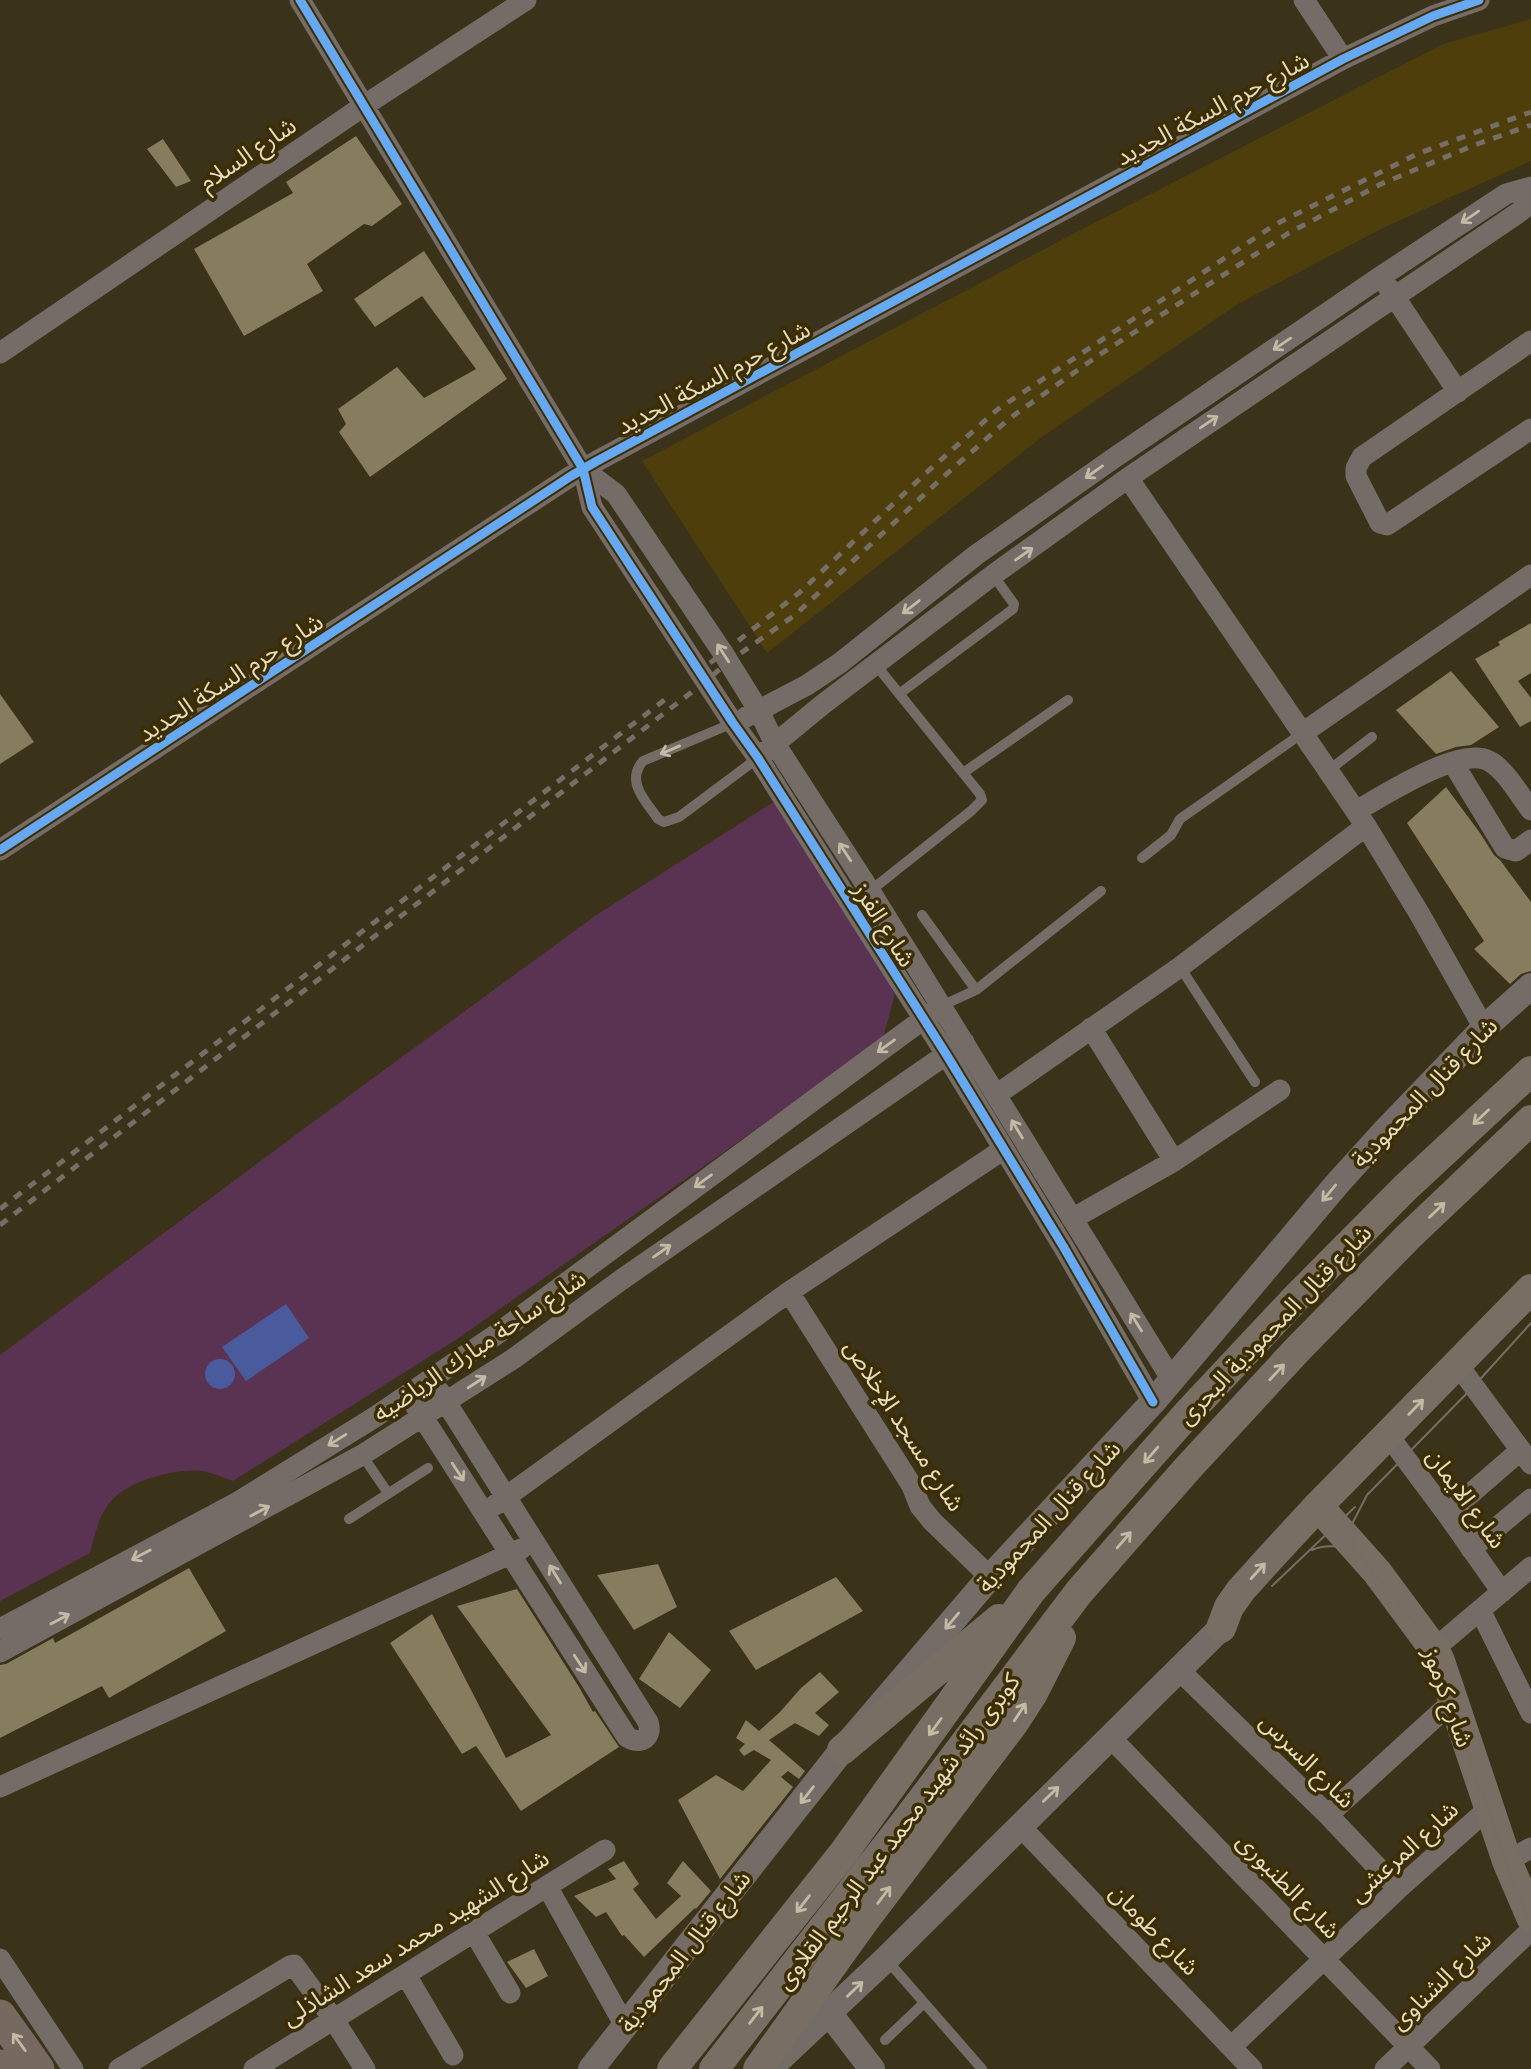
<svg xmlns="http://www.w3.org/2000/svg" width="1531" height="2069" font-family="'Public Sans','Noto Sans Arabic',sans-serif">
  <rect width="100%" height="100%" fill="#3a3219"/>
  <path fill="#4d3e0b" d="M1531,19V161L1383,228L1238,304L1042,437L767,653L642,461L1090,225L1443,44Z"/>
  <path fill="#5a3352" d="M781,797L900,975L883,1038L724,1152L457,1339L233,1481C224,1478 216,1474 207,1472C181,1466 132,1480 114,1498C99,1512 95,1534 90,1553L0,1601V1355L313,1122L595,916Z"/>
  <path fill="#4a5b9d" d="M286,1304L309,1338L246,1381L222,1347Z
    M205 1374a15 15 0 1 1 30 0a15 15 0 1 1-30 0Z"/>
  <path fill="#867c5e" d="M356,136L402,204L372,226L364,224L307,264L323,291L244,336L194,249L293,193L286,182Z
    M163,139L191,181L176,187L147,149Z
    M424,251L507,379L370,477L339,432L346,424L338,409L397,367L424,398L476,369L422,296L375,327L354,299Z
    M1531,623V673L1518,681L1531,698V721L1520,727L1475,659L1500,645L1498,642Z
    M1451,671L1499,727L1471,745L1456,747L1436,754L1396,710Z
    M0,694L34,742L0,764Z
    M1446,787L1480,833L1494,855L1500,860L1531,902V971L1521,974L1510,984L1474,949L1484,941L1407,823Z
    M658,1564L677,1607L634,1630L597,1575Z
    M189,1568L226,1631L109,1698L102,1686L0,1738V1665L6,1664L53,1638L55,1643Z
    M836,1577L863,1611L756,1670L729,1631Z
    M517,1589L579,1687L593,1712L595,1711L619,1747L521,1811L476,1746L462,1754L390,1643L432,1614L506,1758L551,1735L457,1606Z
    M669,1632L711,1670L680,1708L639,1679Z
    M820,1672L839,1692L815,1713L829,1725L819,1736L795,1723L769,1740L805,1771L799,1779L788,1771L781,1777L793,1787L720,1879L678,1800L716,1775L743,1791L771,1760L754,1750L744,1756L739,1750L745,1744L736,1738L746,1720L759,1731L780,1712L801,1688Z
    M624,1861L639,1884L633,1889L656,1919L681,1896L667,1883L683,1861L711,1891L696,1909L695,1908L644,1957L624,1935L622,1936L606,1912L596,1917L574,1896L616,1879L608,1869Z
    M534,1949L548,1976L526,1988L507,1962Z"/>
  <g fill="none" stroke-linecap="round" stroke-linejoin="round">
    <path stroke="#766c67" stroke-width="10" d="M899,694L1013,609L1014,604L993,575
      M733,723L643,761C625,782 646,801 658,819L664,822L679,817L758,758
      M1329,770L1372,737
      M963,773L1068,700
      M1142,858L1171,835L1180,819L1304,732
      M870,891L971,811L982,800L980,794L876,665
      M922,915L976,990
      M1180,967L1255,1082
      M941,1006L976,990L1101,891
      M362,1455L388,1493
      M349,1519L428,1468
      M886,1959L982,2069
      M885,2040L924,2003"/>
    <path stroke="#766c67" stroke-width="21" d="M300,0L583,469L592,507L733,723L758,758L946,1054L1063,1246L1153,1402
      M1304,0L1343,59
      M1388,287L1458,392
      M1531,341L1362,457L1356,468V476L1380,523L1387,525L1531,429
      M0,353L365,105L526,0
      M583,469L616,494L723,653L759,711L775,744L870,891L1172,1380
      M1128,478L1366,826L1419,913L1484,1028
      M746,717L807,685L840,663L976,555L1114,458L1380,277L1506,194L1531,187
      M1304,732L1531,575
      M765,752L822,705L993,575L1128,478L1518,213L1531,203
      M1453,763L1505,848L1516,851L1531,840
      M1356,811C1383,796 1461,745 1489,761C1505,769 1520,796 1531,810
      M0,850L571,476L597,461L1343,59L1433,16L1479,0
      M1091,1028L1174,1161
      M996,1095L1180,967L1366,826
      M1072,1219L1174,1161L1280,1090
      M789,1292L912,1486L920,1506L932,1521L990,1577
      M1458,1365L1531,1464
      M415,1405L627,1737C641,1746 653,1737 648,1722L439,1391
      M1388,1435L1447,1514L1502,1592
      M495,1505L789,1292L1004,1149
      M1447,1514L1521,1450
      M1471,1549L1531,1499
      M1480,1610L1531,1713
      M0,1629L238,1502L375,1417L497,1334L941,1006
      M1434,1649L1531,1567
      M0,1652L362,1455L513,1359L621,1280L964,1042
      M1179,1670L1328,1815L1398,1889
      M1110,1737L1430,2069
      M0,1787L521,1549
      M1328,1815L1453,1701
      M1019,1825L1252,2069
      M1507,1861L1531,1848
      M547,1886L625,2026
      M474,1932L510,1993
      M0,1959L73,2069
      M406,1975L453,2055
      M1231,2047L1398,1889L1489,1808
      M119,2069L290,1966L294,1965L334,2020L365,2069
      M254,2069L605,1850
      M1385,2069L1531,1930"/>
    <path stroke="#766c67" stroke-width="26" d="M829,2013L872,2069
      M591,2069L842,1750L990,1577L1153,1402L1337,1184L1385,1131L1484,1028L1531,986
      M769,2069L886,1959L1221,1628"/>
    <path stroke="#786e64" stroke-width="30" d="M1318,1506L1377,1572L1434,1649L1440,1661L1507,1861L1531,1917
      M1221,1628L1229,1607L1241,1590L1269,1559L1318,1506L1531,1289
      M842,1750L999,1619
      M672,2069L845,1851L1031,1591L1189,1412L1295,1299L1405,1188L1531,1071
      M714,2069L907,1820L1079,1592L1187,1469L1297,1350L1408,1237L1531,1120
      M758,2069L864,1921L1013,1724L1033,1693L1061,1638"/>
    <path stroke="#76695f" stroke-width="33" d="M0,2016L38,2069
      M0,2066L2,2069"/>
    <path stroke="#766e65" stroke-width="2" d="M1531,1323L1474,1386L1367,1495L1353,1522L1352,1536L1354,1546L1360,1556L1421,1631L1433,1649L1505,1862L1531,1923
      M1312,1550C1327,1543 1342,1546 1357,1552
      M1272,1586L1355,1507"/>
    <path stroke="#766e65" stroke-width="5" stroke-dasharray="9 9" stroke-linecap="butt" d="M710,663L800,592L926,473L998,409L1276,224L1417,154L1531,112
      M0,1209L667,698
      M0,1225L706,681L728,662L795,615L942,478L1010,418L1099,355L1287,234L1381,184L1472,146L1531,125"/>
    <g stroke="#3c2e00" stroke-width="13">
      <path id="cycleway" d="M300,0L583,469L592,507L733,723L758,758L946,1054L1063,1246L1153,1402
        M0,850L571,476L597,461L1343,59L1433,16L1479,0"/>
    </g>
    <use href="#cycleway" stroke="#66a8f1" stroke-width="9"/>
  </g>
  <defs><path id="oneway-shaft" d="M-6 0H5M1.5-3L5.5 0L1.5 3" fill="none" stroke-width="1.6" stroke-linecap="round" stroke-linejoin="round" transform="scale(1.75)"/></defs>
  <g stroke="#c4baa5">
    <use href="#oneway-shaft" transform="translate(1470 217) rotate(146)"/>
    <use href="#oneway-shaft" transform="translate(1282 344) rotate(146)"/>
    <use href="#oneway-shaft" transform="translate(1209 422) rotate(-34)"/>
    <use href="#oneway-shaft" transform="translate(1094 472) rotate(145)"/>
    <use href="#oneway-shaft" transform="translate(1024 554) rotate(-35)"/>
    <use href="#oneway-shaft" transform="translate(911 607) rotate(142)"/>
    <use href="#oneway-shaft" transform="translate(723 653) rotate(-123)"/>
    <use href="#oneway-shaft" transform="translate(670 750) rotate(157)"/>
    <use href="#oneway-shaft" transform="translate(845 852) rotate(-123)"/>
    <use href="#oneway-shaft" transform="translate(886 1046) rotate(144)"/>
    <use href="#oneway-shaft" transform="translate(1017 1129) rotate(-121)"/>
    <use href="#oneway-shaft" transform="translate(703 1181) rotate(144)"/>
    <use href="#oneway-shaft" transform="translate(1329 1193) rotate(130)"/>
    <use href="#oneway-shaft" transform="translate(662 1251) rotate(-35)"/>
    <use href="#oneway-shaft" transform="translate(1136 1322) rotate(-122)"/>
    <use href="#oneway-shaft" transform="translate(477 1382) rotate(-33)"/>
    <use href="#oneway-shaft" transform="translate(337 1440) rotate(148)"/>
    <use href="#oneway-shaft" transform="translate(458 1472) rotate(57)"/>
    <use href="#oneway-shaft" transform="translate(260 1511) rotate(-28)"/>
    <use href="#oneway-shaft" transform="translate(141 1555) rotate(152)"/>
    <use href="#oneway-shaft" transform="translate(555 1574) rotate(-122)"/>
    <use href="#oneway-shaft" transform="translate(60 1619) rotate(-28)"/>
    <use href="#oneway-shaft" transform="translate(952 1621) rotate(130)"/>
    <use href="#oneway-shaft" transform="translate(580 1664) rotate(57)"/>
    <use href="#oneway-shaft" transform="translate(1051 1794) rotate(-44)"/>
    <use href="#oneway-shaft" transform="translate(807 1795) rotate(128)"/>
    <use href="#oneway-shaft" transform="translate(855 1989) rotate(-44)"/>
  </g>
  <g stroke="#c5bba4">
    <use href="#oneway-shaft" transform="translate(1481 1117) rotate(137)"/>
    <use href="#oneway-shaft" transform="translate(1437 1210) rotate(-44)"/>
    <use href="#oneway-shaft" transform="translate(1277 1372) rotate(-47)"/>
    <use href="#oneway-shaft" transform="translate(1416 1407) rotate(-46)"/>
    <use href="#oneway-shaft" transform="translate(1151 1455) rotate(131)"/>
    <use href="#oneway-shaft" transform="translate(1124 1540) rotate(-49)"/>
    <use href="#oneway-shaft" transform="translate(1258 1571) rotate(-48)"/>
    <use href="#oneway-shaft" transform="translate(1020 1712) rotate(-57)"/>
    <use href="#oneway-shaft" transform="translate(935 1727) rotate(126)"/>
    <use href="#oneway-shaft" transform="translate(884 1895) rotate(-53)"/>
    <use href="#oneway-shaft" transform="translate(803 1904) rotate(128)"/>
    <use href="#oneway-shaft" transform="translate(756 2015) rotate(-52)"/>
  </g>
  <use stroke="#c4baa2" href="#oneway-shaft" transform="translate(19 2042) rotate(-126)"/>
  <g text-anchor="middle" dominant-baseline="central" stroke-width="7" stroke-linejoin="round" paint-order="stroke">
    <g font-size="24" fill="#e6dcbf" stroke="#3c2e00">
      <text transform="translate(1212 108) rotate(-28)">شارع حرم السكة الحديد</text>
      <text transform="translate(247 153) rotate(-34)">شارع السلام</text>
      <text transform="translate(713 377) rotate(-28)">شارع حرم السكة الحديد</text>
      <text transform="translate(230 677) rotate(-33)">شارع حرم السكة الحديد</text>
      <text transform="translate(885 924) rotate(58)">شارع الفرز</text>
      <text transform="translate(1424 1092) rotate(-46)">شارع قنال المحمودية</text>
      <text transform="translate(1274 1324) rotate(-46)">شارع قنال المحمودية البحرى</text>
      <text transform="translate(479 1345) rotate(-34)">شارع ساحة مبارك الرياضيه</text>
      <text transform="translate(905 1425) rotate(57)">شارع مسجد الإخلاص</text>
      <text transform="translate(1467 1498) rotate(54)">شارع الايمان</text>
      <text transform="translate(1048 1516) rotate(-47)">شارع قنال المحمودية</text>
      <text transform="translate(1449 1697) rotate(70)">شارع كرموز</text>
      <text transform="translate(1308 1760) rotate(45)">شارع السرس</text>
      <text transform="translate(897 1831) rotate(-53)">كوبرى رائد شهيد محمد عبد الرحيم القلاوى</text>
      <text transform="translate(1403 1851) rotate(-42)">شارع المرعشى</text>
      <text transform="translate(1289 1885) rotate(46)">شارع الطنبورى</text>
      <text transform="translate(1155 1929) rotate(46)">شارع طومان</text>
      <text transform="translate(415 1937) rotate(-32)">شارع الشهيد محمد سعد الشاذلى</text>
      <text transform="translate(684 1951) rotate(-52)">شارع قنال المحمودية</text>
      <text transform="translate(1440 1980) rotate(-44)">شارع الشناوى</text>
    </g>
  </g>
</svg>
